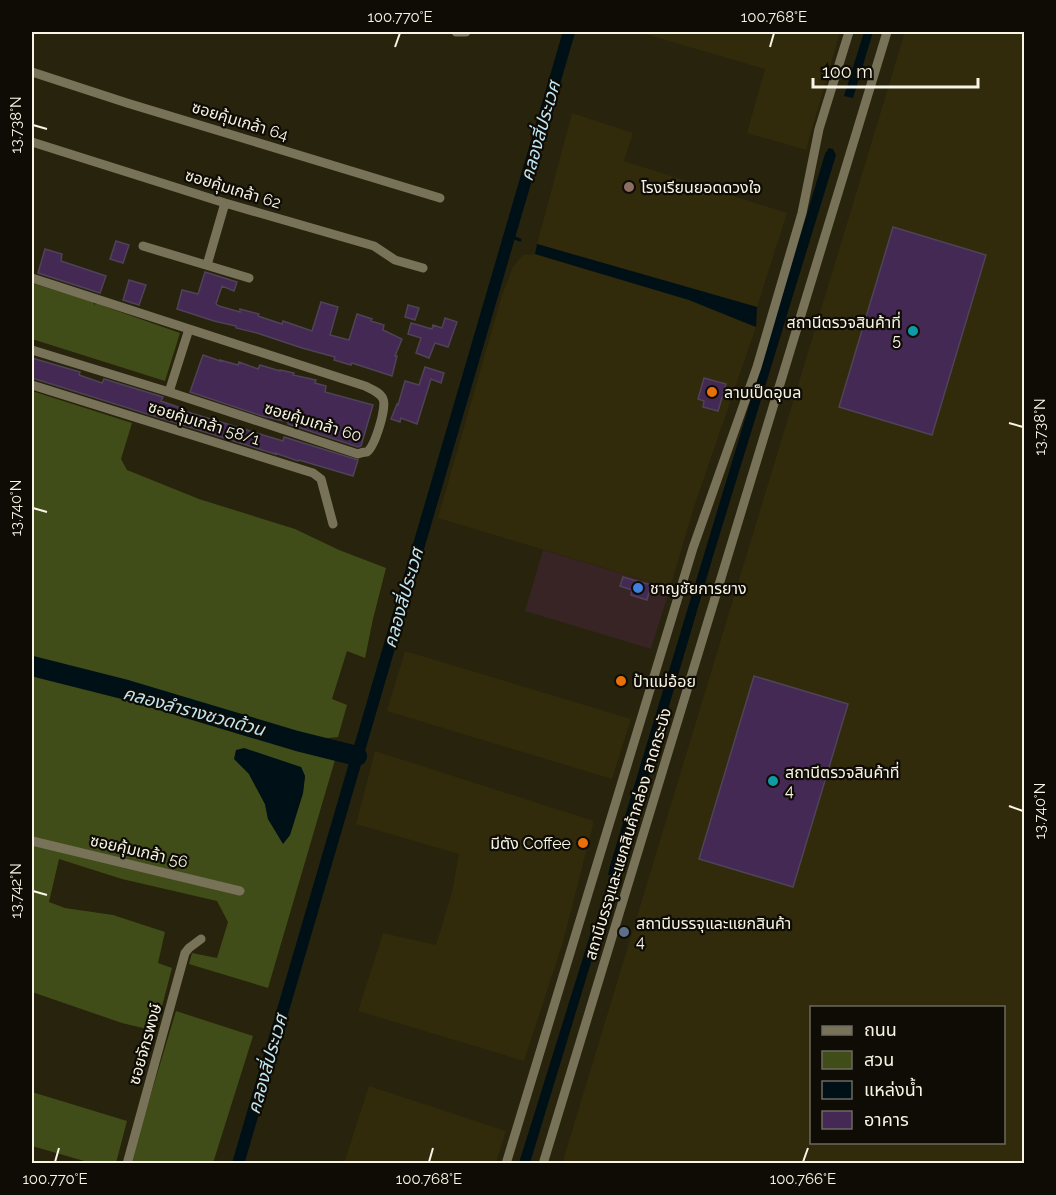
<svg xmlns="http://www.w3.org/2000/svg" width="1056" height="1195" font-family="Raleway,'Noto Sans Thai',sans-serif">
  <rect width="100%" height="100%" fill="#28230c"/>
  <path fill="#382424" d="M543,550L670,588L651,649L525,611Z"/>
  <path fill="#312a0b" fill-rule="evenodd" d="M638,32H840L806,150L747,133L765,69Z
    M905,32H1024V1163L562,1164ZM812,1008H1004V1142H812Z
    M572,113L633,133L624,161L787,213L757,307L537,244Z
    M535,254L689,300L756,327L694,507L670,588L438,518L502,295L513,267L523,255Z
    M405,651L631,719L612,779L387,711Z
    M375,751L594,821L563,942L524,1061L358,1011L383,933L436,945L452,892L459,854L356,824Z
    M369,1086L506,1131L496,1163H344Z"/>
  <path fill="#414d18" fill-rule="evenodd" d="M32,283L93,302L95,306V303L180,333L165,381L32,339Z
    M32,391L132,423L121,459L127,470L199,499L295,529L339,550L386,568L373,619L365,658L347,651L332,699L347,705L338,737L318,739L32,657Z
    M32,672L325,752L335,760L268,988L189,964L192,953L217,958L228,922L217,901L122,879L59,859L49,902L65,908L113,915L165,932L158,963L172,968L160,1014L147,1029L122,1023L32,992ZM301,767L305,776L303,793L290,835L283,843L268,819L265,804L249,774Z
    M176,1011L253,1036L213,1163L130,1164Z
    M32,1092L127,1121L116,1163H91L32,1146Z"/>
  <path fill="#001017" d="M864,32H873L853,98L844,96Z
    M829,148L833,149L836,155L714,553L619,876L608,875L610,866L825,154Z
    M537,244L757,307L756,327L689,300L535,254Z
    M244,748L301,767L305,776L303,793L290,835L283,844L268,819L265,804L249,774L234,759L236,750Z
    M594,930L599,936L530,1163H519L591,932Z"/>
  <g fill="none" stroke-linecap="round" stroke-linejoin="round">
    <path stroke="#001017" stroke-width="3" d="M509,236L520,240"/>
    <path stroke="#001017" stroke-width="12" d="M238,1164L569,32"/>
    <path stroke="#001017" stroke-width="20" d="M32,666L127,690L297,741L357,756"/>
  </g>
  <path fill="#432953" stroke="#4f4358" stroke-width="1.5" d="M893,227L986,255L932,435L839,407Z
    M116,241L129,245L123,263L110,259Z
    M45,249L62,254L61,261L106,276L100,293L38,273Z
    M205,272L237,282L234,291L222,286L216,304L219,306L240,312V309L259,314L258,316L282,324L283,321L312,331L321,302L338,307L330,335L349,340L357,314L372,319L371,321L384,325L383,330L402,339L395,356H397L392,376L352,363L351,365L334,360L335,357L302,348L257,333L236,328V326L214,321L177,309L182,290L198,294Z
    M129,280L146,285L139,305L123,300Z
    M408,305L419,308L415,320L405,317Z
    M445,318L457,322L448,347L435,343L429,358L416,353L421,338L408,334L411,323L432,329L433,325L442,328Z
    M203,355L220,361V360L238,365L239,362L258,369L260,365L280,371V370L294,373L293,375L316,380L315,383L326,386L325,392L373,405L361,446L358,447L288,424V422L262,416L190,392Z
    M32,358L80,372L79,375L102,383L104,379L163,397L161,401L181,408V410L283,441L284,437L358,460L353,476L299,460L298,461L275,453V454L32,378Z
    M425,367L444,373L441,383L431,379L417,424L401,418L400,422L391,419L397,404L398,405L405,381L419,385Z
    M704,378L726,384L718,411L703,407L704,401L698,399Z
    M623,577L651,585L647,600L631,595L632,590L620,586Z
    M754,676L848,704L793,887L699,859Z"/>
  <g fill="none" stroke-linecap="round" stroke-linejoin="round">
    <path stroke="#787259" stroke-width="9" d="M456,32H466
      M32,72L127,103L440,198
      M32,142L225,203L374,246L395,260L423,268
      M143,246L249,278
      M207,265L225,203
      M32,278L365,386C371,389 380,392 383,399C387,407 375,446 367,452C365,452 360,453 358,454L169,392L32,350
      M32,385L313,473L321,479L333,524
      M169,392L189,329
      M32,841L240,891
      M127,1164L185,953L189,948L201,939
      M506,1164L693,548L757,367L802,213L819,129L849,32
      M543,1164L887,32"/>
  </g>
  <path fill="none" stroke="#f8f5e7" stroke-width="2" d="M395,47L400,33M770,47L774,33M33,125L47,129M1009,423L1023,427M33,508L47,512M1009,806L1023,811M33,891L47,895M55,1162L59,1148M429,1162L433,1148M803,1162L808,1148"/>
  <circle fill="#8d6e63" stroke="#0e0c04" stroke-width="2" cx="629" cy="187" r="6"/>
  <g fill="#0f9aa8" stroke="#0e0c04" stroke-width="2">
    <circle cx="913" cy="331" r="6"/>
    <circle cx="773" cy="781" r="6"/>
  </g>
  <g fill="#e8710a" stroke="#0e0c04" stroke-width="2">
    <circle cx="712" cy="392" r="6"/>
    <circle cx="621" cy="681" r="6"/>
    <circle cx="583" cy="843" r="6"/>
  </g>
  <circle fill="#3f7fe0" stroke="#0e0c04" stroke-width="2" cx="638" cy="588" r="6"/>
  <circle fill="#5c6f8a" stroke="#0e0c04" stroke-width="2" cx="624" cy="932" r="6"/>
  <g text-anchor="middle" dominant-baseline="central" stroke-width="4.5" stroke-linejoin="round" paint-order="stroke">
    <g font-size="16" fill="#f8f5e7" stroke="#0e0c04">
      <text transform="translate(240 121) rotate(17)">ซอยคุ้มเกล้า 64</text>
      <text transform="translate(233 189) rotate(17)">ซอยคุ้มเกล้า 62</text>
      <text transform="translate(313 422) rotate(17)">ซอยคุ้มเกล้า 60</text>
      <text transform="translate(204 423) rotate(17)">ซอยคุ้มเกล้า 58/1</text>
      <text transform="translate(628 834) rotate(-73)">สถานีบรรจุและแยกสินค้ากล่อง ลาดกระบัง</text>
      <text transform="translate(139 851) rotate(13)">ซอยคุ้มเกล้า 56</text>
      <text transform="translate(145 1044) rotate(-74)">ซอยจักรพงษ์</text>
    </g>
    <g font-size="16" fill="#f8f5e7" stroke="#0e0c04" text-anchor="start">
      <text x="641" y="187">โรงเรียนยอดดวงใจ</text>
      <text x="901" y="322" text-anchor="end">สถานีตรวจสินค้าที่<tspan x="901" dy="18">5</tspan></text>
      <text x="724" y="392">ลาบเป็ดอุบล</text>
      <text x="650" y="588">ชาญชัยการยาง</text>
      <text x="633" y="681">ป้าแม่อ้อย</text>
      <text x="785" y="772">สถานีตรวจสินค้าที่<tspan x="785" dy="18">4</tspan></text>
      <text x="571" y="843" text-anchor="end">มีตัง Coffee</text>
      <text x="636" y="923">สถานีบรรจุและแยกสินค้า<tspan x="636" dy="18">4</tspan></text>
    </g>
    <g font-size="18" font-style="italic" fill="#c1e7f5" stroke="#0e0c04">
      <text transform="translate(540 131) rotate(-74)">คลองสี่ประเวศ</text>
      <text transform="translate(403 598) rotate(-74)">คลองสี่ประเวศ</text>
      <text transform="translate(194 711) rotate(15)">คลองลำรางชวดด้วน</text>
      <text transform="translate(267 1064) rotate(-74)">คลองสี่ประเวศ</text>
    </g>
  </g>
  <rect width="1056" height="1195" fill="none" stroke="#0e0c04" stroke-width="66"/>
  <rect x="810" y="1006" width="195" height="138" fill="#0e0c04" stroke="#6c695f" stroke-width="1.5"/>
  <rect x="822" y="1026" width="30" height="9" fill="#787259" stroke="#6c695f" stroke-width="1.5"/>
  <text x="864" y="1036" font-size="18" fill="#f8f5e7">ถนน</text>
  <rect x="822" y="1051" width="30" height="18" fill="#414d18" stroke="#6c695f" stroke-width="1.5"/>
  <text x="864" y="1066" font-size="18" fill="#f8f5e7">สวน</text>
  <rect x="822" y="1081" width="30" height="18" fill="#001017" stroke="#6c695f" stroke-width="1.5"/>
  <text x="864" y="1096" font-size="18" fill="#f8f5e7">แหล่งน้ำ</text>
  <rect x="822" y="1111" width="30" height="18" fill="#432953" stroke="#6c695f" stroke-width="1.5"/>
  <text x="864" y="1126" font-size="18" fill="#f8f5e7">อาคาร</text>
  <path d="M813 78v9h165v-9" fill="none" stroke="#f8f5e7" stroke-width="3"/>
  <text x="822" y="78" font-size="18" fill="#f8f5e7" stroke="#0e0c04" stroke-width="4.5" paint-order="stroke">100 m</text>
  <rect x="33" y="33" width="990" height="1129" fill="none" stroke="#f8f5e7" stroke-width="2"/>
  <g font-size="15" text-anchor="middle" fill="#f8f5e7">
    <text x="400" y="22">100.770°E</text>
    <text x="774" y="22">100.768°E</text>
    <text transform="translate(16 125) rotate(-90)" y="5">13.738°N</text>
    <text transform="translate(1040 427) rotate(-90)" y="5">13.738°N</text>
    <text transform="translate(16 508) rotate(-90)" y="5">13.740°N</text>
    <text transform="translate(1040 811) rotate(-90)" y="5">13.740°N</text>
    <text transform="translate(16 891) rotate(-90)" y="5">13.742°N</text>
    <text x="55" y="1184">100.770°E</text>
    <text x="429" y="1184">100.768°E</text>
    <text x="803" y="1184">100.766°E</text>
  </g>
</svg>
